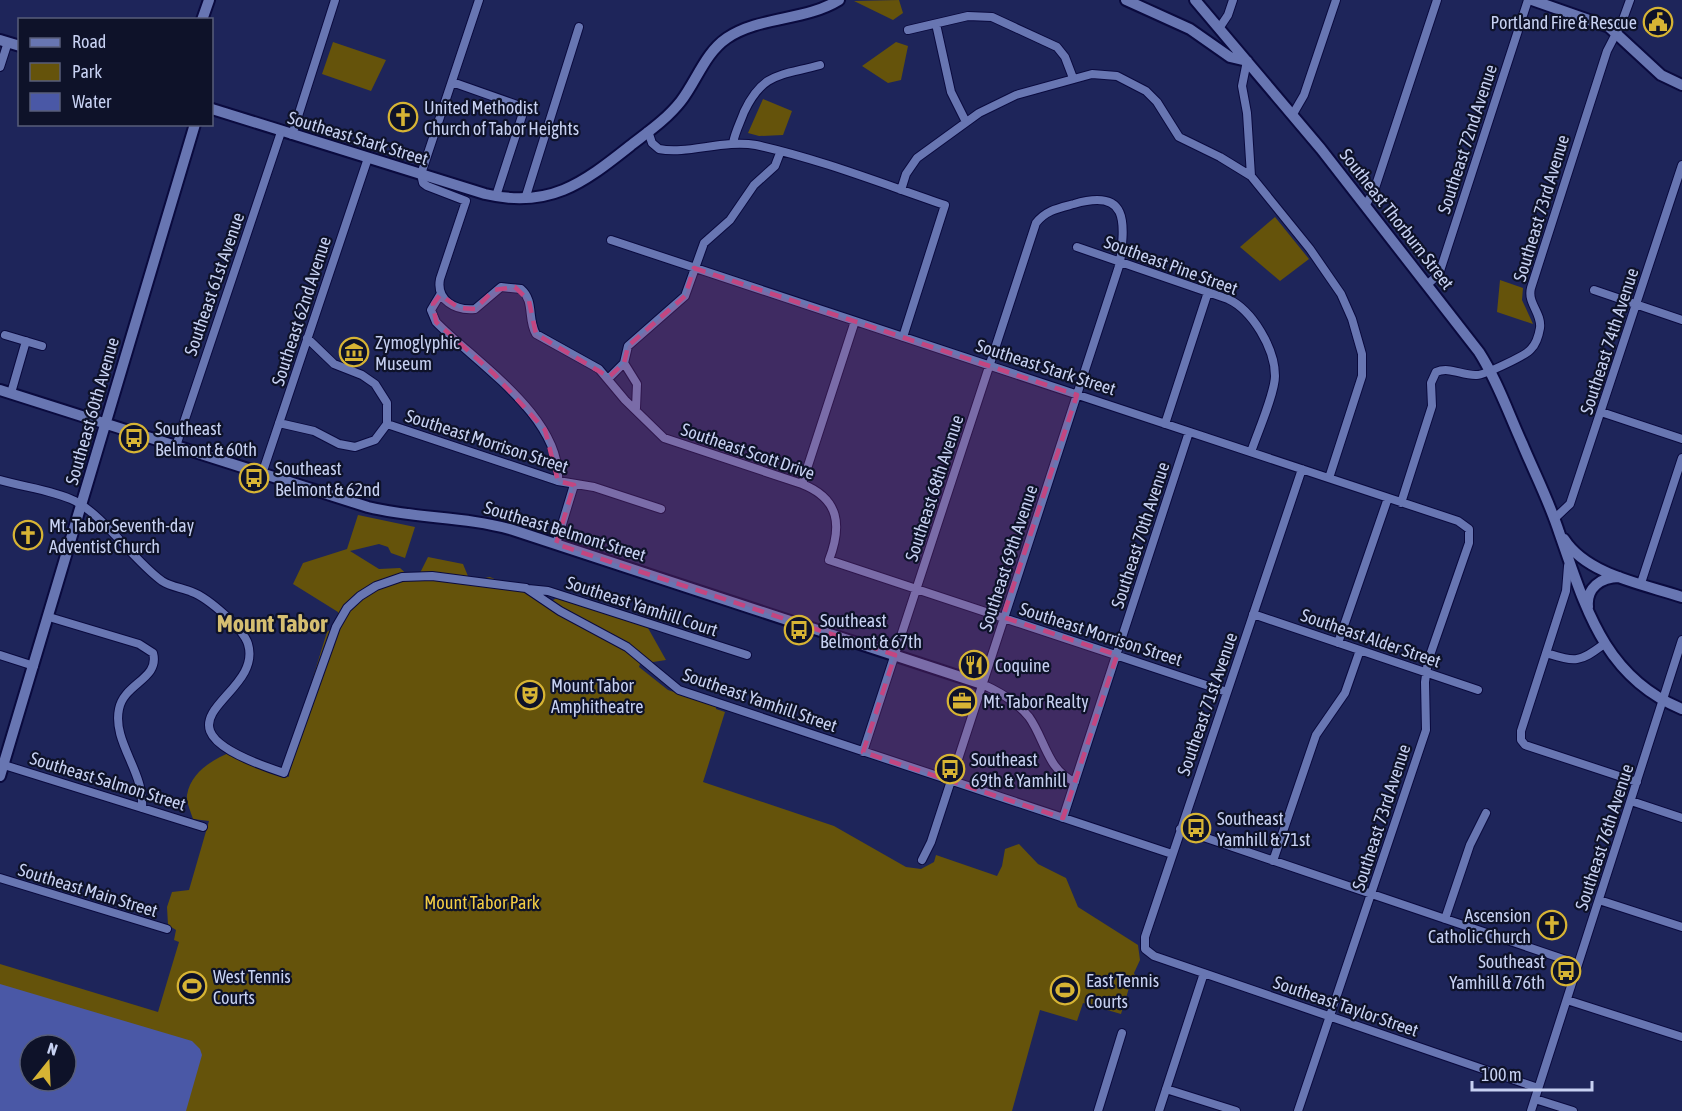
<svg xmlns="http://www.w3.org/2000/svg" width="1682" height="1111" font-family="'Asap Condensed',sans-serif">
  <rect width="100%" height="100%" fill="#1e255a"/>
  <path fill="#65530b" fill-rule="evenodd" d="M899,0L903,13L893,20L854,1Z
    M333,42L386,60L371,91L322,74Z
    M896,42L908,46L901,80L888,83L862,66Z
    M763,99L792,111L783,135L759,136L748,133Z
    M1275,217L1309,259L1280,281L1240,247Z
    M1500,280L1523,288L1522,300L1533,324L1497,312Z
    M358,515L415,527L405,558L391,553L388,547L379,544L350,551L379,569L400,568L413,580L420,573L428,557L463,564L470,581L490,577L549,603L565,592L648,628L666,660L640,664L639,667L668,690L716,706V709L725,712L703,782L834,826L906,867L921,869L934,862L936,855L997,876L1002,866L1005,849L1019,844L1038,864L1066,878L1078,907L1138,945L1140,960L1134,973L1136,978L1133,986L1129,988L1121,1014L1083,1003L1077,1021L1040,1010L1012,1111H0V964L158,1012L179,942L174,940L176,930L168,925L167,907L172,892L189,890L209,821L193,819C191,812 186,802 187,795C191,772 212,760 231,752L259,761L267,772L275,769L289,777L290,752L327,632L340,622L338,612L293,584L303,563L347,549ZM30,1045H66V1081H30Z"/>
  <path fill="#4a58a6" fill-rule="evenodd" d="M0,984L192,1041L200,1049L202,1055L186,1111H0ZM30,1045H66V1081H30Z"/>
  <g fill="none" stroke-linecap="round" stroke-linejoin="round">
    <g stroke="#0a0a3e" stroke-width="10">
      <path id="street" d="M479,0L421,174L423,183L427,186L466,201L440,279C436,300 455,311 475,309L501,287L521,289C535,301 527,319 536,334L599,369L625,400L664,438L802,484C840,499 842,526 829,560L1227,692
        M936,24L951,92L966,122
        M1220,27L1228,15L1233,0
        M908,30L968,16L992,17L1057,47L1065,57L1073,78
        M1247,61L1242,86L1247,113L1251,176L1310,249L1341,294L1352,319L1362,354V376L1329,478
        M0,67L8,42
        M452,82L523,107V113L496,196
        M1293,114L1304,95L1336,0
        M648,131L652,143L659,149C687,155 724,139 756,145C820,159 883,184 945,205L903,337
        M292,135L335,0
        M733,143C735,132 740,123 744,112C763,72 780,76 820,65
        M901,190L906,174L917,158L979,113L1016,95L1092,74L1117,76L1146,91L1157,102L1179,137L1220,157L1251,176
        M525,199L579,27
        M1366,204L1374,191L1437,0
        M611,240L1458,521L1469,529V543L1428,661L1425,682L1426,730L1298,1111
        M1077,247L1228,299C1252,310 1275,348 1275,376C1275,393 1257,434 1251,452
        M1428,284L1439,274L1528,0
        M1594,290L1682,320
        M440,295L431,310L436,322C476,363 562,417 558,481
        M5,335L42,346
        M609,378L624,363
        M11,393L26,341
        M636,408L637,384L624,363L628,346L685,296L704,243L730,220L754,185L775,166L780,153
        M1601,412L1682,439
        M279,423L314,431L339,444L355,447L375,440L387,424V403L375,384L362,375L334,364L307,338
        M387,424L558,481L594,487L661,509
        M1165,424L1208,292
        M176,446L281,132
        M1302,469L1145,937V949L1154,956L1538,1088
        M262,474L368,158
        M0,480C23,487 53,490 75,501C104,516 134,561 162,581C171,587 183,588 192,592C208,598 243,628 248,644C265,700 129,722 284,773L336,627L347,608L360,596L376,586L402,577L432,576L526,588L560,611L627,647L679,690L1172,854
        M802,484L855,321
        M1401,503L1432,406L1431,383L1436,372C1450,366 1462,376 1477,375C1484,375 1527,355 1531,349C1536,344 1539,334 1540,328C1542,313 1527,303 1531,288L1607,51L1622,22L1630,0
        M1554,519L1570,504L1682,165
        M556,544L574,485
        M1568,566L1566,591L1521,731V740L1525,745L1637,782
        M1641,583L1682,458
        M528,589L548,591L747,655
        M1253,614L1478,690
        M49,617L139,644L153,653C160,679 124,683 119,709C112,742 145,772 142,808
        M1338,643L1388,498
        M1546,653C1576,662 1579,663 1604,644
        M0,655L34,666
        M982,684C1000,692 1017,702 1029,717C1045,739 1047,770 1075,782
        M863,752L1036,223C1046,210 1059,208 1074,204C1129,188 1125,222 1120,263L931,842L922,860
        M4,765L203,827
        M1631,801L1682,818
        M1063,818L1189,432
        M1180,829L1578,964
        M1273,861L1316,735L1345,693L1360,650
        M0,878L167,929
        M1599,900L1682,927
        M1445,919L1470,845L1486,813
        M1567,1000L1682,1037
        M1166,1089L1236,1111
        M1535,1099L1573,1111
        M1098,1111L1122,1033
        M1159,1111L1204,973
        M1531,1111L1682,640"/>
    </g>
    <g stroke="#0a0a3e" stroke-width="14">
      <path id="secondary" d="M1126,0L1190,29L1230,57L1247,61
        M1195,0L1321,149L1479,352C1497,380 1508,412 1522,443C1534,472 1549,501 1559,532C1585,605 1603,677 1682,709
        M1532,0L1609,27L1661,75L1682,85
        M202,20L209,0
        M0,40L20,46
        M212,109L485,194C549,209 582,184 630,146C648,132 667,119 681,101C697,80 705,53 727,38C760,16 805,21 839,0
        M0,390L368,507C416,519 465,516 513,530L982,684
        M1564,539C1587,575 1643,584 1682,597
        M1588,607C1586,588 1601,577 1619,577
        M0,776L195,124"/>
    </g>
    <use href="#street" stroke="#6876b2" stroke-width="8"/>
    <use href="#secondary" stroke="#6876b2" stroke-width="10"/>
  </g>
  <path fill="#c34681" fill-opacity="0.2" stroke="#c34681" stroke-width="4.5" stroke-dasharray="12 8" stroke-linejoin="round" d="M694,268L1077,395L1003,617L1117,655L1063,818L863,752L895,655L556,544L574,485L558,481L545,430L494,374L436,322L433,304L440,295L459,308L475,309L494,290L515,287L529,301L536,334L609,377L624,363L628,346L685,296Z"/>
  <defs>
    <g id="civic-ring" transform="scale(1.5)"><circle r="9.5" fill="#0e1229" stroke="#d7b434" stroke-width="1.5"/><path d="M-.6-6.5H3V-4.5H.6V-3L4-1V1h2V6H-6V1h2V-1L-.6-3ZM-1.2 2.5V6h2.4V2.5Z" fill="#d7b434"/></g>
    <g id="church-ring" transform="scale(1.5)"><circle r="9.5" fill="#0e1229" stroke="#d7b434" stroke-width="1.5"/><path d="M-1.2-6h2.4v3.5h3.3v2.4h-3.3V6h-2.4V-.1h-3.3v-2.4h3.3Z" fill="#d7b434"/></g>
    <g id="museum-ring" transform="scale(1.5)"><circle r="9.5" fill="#0e1229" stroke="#d7b434" stroke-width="1.5"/><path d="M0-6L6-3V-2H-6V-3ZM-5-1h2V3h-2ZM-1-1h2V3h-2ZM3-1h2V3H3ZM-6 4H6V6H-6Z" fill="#d7b434"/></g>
    <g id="bus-ring" transform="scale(1.5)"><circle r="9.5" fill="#0e1229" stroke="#d7b434" stroke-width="1.5"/><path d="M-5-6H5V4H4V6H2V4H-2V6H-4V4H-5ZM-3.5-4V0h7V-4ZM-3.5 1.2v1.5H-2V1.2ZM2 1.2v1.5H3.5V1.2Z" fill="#d7b434"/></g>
    <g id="restaurant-ring" transform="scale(1.5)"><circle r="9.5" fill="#0e1229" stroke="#d7b434" stroke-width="1.5"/><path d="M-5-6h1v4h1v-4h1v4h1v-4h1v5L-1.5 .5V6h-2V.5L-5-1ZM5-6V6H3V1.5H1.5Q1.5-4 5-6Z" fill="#d7b434"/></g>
    <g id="theatre-ring" transform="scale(1.5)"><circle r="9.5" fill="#0e1229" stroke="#d7b434" stroke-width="1.5"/><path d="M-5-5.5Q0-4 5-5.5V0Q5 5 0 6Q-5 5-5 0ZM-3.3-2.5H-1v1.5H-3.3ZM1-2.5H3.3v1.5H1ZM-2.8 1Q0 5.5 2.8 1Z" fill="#d7b434"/></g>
    <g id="office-ring" transform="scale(1.5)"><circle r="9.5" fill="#0e1229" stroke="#d7b434" stroke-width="1.5"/><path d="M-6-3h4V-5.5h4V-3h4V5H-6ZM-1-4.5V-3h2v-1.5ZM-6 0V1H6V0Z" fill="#d7b434"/></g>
    <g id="stadium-ring" transform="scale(1.5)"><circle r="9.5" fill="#0e1229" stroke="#d7b434" stroke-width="1.5"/><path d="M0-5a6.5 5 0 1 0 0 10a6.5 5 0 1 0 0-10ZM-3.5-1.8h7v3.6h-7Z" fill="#d7b434"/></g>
  </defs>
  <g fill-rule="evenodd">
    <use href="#civic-ring" x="1658" y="22"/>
    <use href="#church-ring" x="403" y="117"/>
    <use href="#museum-ring" x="354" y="352"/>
    <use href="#bus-ring" x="134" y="438"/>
    <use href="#bus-ring" x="254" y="478"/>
    <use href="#church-ring" x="28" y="535"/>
    <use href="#bus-ring" x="799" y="630"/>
    <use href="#restaurant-ring" x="974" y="665"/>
    <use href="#theatre-ring" x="530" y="695"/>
    <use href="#office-ring" x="962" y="701"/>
    <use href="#bus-ring" x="950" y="769"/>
    <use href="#bus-ring" x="1196" y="828"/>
    <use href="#church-ring" x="1552" y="925"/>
    <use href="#bus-ring" x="1566" y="971"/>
    <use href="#stadium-ring" x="192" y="986"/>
    <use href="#stadium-ring" x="1065" y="990"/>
  </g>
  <g text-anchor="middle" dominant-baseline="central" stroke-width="4.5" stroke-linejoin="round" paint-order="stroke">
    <g font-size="18" fill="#c7d1f2" stroke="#0e1229" text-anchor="start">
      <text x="1637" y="22" text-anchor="end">Portland Fire &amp; Rescue</text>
      <text x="424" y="107">United Methodist<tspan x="424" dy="21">Church of Tabor Heights</tspan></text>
      <text x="375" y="342">Zymoglyphic<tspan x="375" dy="21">Museum</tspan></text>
      <text x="155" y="428">Southeast<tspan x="155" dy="21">Belmont &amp; 60th</tspan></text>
      <text x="275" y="468">Southeast<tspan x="275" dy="21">Belmont &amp; 62nd</tspan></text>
      <text x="49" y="525">Mt. Tabor Seventh-day<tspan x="49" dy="21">Adventist Church</tspan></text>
      <text x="820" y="620">Southeast<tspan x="820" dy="21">Belmont &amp; 67th</tspan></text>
      <text x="995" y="665">Coquine</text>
      <text x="551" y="685">Mount Tabor<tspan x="551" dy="21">Amphitheatre</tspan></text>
      <text x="983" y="701">Mt. Tabor Realty</text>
      <text x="971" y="759">Southeast<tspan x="971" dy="21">69th &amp; Yamhill</tspan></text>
      <text x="1217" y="818">Southeast<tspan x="1217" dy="21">Yamhill &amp; 71st</tspan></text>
      <text x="1531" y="915" text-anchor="end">Ascension<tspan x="1531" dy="21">Catholic Church</tspan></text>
      <text x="1545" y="961" text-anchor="end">Southeast<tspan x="1545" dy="21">Yamhill &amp; 76th</tspan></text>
      <text x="213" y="976">West Tennis<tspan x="213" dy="21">Courts</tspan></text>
      <text x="1086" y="980">East Tennis<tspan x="1086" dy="21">Courts</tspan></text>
    </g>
    <g font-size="18" fill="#c7d1f2" stroke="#0e1229">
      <text transform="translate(358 138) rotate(17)">Southeast Stark Street</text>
      <text transform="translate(1467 139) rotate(-72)">Southeast 72nd Avenue</text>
      <text transform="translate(1541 208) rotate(-73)">Southeast 73rd Avenue</text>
      <text transform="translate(1397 219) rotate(52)">Southeast Thorburn Street</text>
      <text transform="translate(1171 265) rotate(20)">Southeast Pine Street</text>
      <text transform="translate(214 284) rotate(-71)">Southeast 61st Avenue</text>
      <text transform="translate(301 311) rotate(-72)">Southeast 62nd Avenue</text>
      <text transform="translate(1609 341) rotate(-72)">Southeast 74th Avenue</text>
      <text transform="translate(1046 367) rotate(18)">Southeast Stark Street</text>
      <text transform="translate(92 411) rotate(-74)">Southeast 60th Avenue</text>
      <text transform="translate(487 441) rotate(18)">Southeast Morrison Street</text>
      <text transform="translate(748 451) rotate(19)">Southeast Scott Drive</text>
      <text transform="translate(934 488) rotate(-72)">Southeast 68th Avenue</text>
      <text transform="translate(565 531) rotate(17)">Southeast Belmont Street</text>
      <text transform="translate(1140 535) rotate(-72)">Southeast 70th Avenue</text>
      <text transform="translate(1008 558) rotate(-72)">Southeast 69th Avenue</text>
      <text transform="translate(642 606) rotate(18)">Southeast Yamhill Court</text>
      <text transform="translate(1101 634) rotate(18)">Southeast Morrison Street</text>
      <text transform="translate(1371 638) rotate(19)">Southeast Alder Street</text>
      <text transform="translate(760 700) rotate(19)">Southeast Yamhill Street</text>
      <text transform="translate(1207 704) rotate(-71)">Southeast 71st Avenue</text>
      <text transform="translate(108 781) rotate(17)">Southeast Salmon Street</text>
      <text transform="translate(1381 817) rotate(-72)">Southeast 73rd Avenue</text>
      <text transform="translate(1604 837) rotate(-72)">Southeast 76th Avenue</text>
      <text transform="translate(88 890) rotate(17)">Southeast Main Street</text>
      <text transform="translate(1346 1006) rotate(19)">Southeast Taylor Street</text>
    </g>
    <g font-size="18" fill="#f3cd44" stroke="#0e1229">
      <text x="482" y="902">Mount Tabor Park</text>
    </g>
    <g font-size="24" font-weight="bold" fill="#d5be71" stroke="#0e1229">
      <text x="272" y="623">Mount Tabor</text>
    </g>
  </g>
  <rect x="18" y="18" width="195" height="108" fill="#0e1229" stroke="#585e79" stroke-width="1.5"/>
  <rect x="30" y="38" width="30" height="9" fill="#6876b2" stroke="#585e79" stroke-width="1.5"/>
  <text x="72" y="48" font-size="18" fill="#c7d1f2">Road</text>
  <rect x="30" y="63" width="30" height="18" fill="#65530b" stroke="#585e79" stroke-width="1.5"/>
  <text x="72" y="78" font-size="18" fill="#c7d1f2">Park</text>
  <rect x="30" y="93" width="30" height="18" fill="#4a58a6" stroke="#585e79" stroke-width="1.5"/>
  <text x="72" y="108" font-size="18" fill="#c7d1f2">Water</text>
  <g transform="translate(48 1063) rotate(18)"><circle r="28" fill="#0e1229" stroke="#585e79" stroke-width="1.5"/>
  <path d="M0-4.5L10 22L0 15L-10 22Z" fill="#d7b434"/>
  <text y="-9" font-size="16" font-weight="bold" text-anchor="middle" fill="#c7d1f2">N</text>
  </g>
  <path d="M1472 1081v9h120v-9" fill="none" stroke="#c7d1f2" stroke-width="3"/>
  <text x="1481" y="1081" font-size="18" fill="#c7d1f2" stroke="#0e1229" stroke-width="4.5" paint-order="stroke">100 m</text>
</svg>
